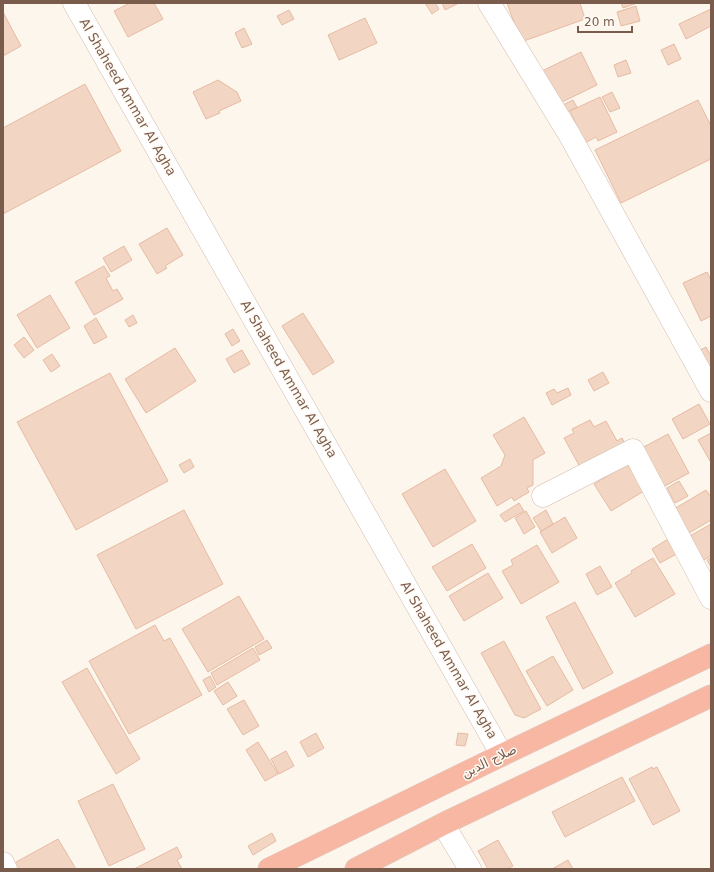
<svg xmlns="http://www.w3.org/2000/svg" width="714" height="872" font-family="'DejaVu Sans',Cairo,sans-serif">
  <rect width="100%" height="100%" fill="#fdf6ec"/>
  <path fill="#f3d5c3" stroke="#e6bba3" d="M130,3H154L163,19L128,37L114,11Z
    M425,3H435L439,9L432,14Z
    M442,3H459L445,10Z
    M507,3H580L585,19L521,42Z
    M621,3H637L623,8Z
    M636,6L640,21L621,26L617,12Z
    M711,9V26L686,39L679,24Z
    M289,10L294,19L282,25L277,16Z
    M3,12L21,46L3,56Z
    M365,18L377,43L339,60L328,35Z
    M244,28L252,44L242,48L235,33Z
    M674,44L681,59L668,65L661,50Z
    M581,52L597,85L558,104L542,71Z
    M626,60L631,73L618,77L614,65Z
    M218,80L237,92L241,101L219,111L220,113L206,119L193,92Z
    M85,84L121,151L3,214V128Z
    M612,92L620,108L610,112L602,97Z
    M600,97L617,132L598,141L596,137L585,143L570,111Z
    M573,100L577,107L565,113L561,106Z
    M698,100L711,126V159L621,203L595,150Z
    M167,228L183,255L165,266L167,268L157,274L139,244Z
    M124,246L132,260L111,272L103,258Z
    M104,266L110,276L106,278L113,291L117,289L123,299L94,315L75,282Z
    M707,272L711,280V316L701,321L683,283Z
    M50,295L70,328L37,348L17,315Z
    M303,313L334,362L313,375L282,326Z
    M133,315L137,323L129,327L125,320Z
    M96,318L107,337L94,344L84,326Z
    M233,329L240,341L232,346L225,334Z
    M24,337L34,350L24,358L14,345Z
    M706,347L711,356V366L704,369L695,353Z
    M175,348L196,381L146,413L125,379Z
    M242,350L250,364L234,373L226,359Z
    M52,354L60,366L51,372L43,360Z
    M603,372L609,383L594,391L588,380Z
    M110,373L168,481L76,530L17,422Z
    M568,388L571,395L552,405L546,393L554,389L557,393Z
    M699,404L710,424L683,439L672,419Z
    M524,417L545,453L533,460V485L527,488L529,492L514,501L512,497L497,506L481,478L501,466L505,455L493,435Z
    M590,420L594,427L606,421L617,441L622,438L627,447L580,467L564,438L574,433L572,429Z
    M711,433V461H710L698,440Z
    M668,434L689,473L661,488L640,449Z
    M190,459L194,467L184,473L179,465Z
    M627,464L644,491L611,511L594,484Z
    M445,469L476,521L433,547L402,494Z
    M679,481L688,496L675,503L667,488Z
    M706,490L711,497V520L689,533L674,509Z
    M519,503L524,511L505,522L500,515Z
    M184,510L223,584L136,629L97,555Z
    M546,510L553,524L541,531L533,518Z
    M526,511L535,527L524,534L515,518Z
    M565,517L577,538L552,553L540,532Z
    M711,524V556L696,564L683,540Z
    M673,536L682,551L660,563L652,549Z
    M472,544L486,568L447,591L432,567Z
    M537,545L559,582L521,604L502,571L513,565L511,560Z
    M653,558L675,594L635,617L615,583L632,573L631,571Z
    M711,558V567L707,560Z
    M600,566L612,587L597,595L586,574Z
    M488,573L503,598L464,621L449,596Z
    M239,596L264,639L208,672L182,629Z
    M575,602L613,673L583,689L546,617Z
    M155,625L164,641L170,638L202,695L129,734L89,661Z
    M267,640L272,648L259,655L255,647Z
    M504,641L541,709L524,718L515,715L481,653Z
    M253,648L260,660L217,685L211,673Z
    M553,656L573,690L547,706L526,671Z
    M87,668L140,759L116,774L62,682Z
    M210,676L216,687L209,692L203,680Z
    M228,682L237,696L223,705L214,691Z
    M244,700L259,726L243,735L227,709Z
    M316,733L324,748L308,757L300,742Z
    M458,733L468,734L465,746L456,745Z
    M258,742L278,774L265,781L246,750Z
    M286,751L294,766L279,774L271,759Z
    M652,767L653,769L657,767L680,811L653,825L629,779Z
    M622,777L635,801L565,837L552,812Z
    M113,784L145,849L109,866L78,801Z
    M272,833L276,841L253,855L248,846Z
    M58,839L76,869H11L9,866Z
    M498,840L513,866L507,869H488L478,851Z
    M177,847L182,857L177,860L182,869H134Z
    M568,860L573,869H552Z"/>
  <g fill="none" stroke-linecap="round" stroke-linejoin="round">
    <g stroke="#d1beb0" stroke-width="23">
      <path id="minor" d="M74,3L502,755
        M489,3L569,134L711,391
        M543,496L633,450L711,598
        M443,824L470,869
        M3,863L6,869"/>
    </g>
    <g stroke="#dad1cd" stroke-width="23">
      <path id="highway" d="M269,869L502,755L711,655
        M356,869L443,824L711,696"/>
    </g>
    <use href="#minor" stroke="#fff" stroke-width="22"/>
    <use href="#highway" stroke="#f7b7a3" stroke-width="22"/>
  </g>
  <g text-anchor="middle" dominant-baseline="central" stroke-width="3" stroke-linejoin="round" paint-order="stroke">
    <g font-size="13" fill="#7a5c4d" stroke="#fffaf3">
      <text transform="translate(128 97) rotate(60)">Al Shaheed Ammar Al Agha</text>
      <text transform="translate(289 379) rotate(60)">Al Shaheed Ammar Al Agha</text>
      <text transform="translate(449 660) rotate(60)">Al Shaheed Ammar Al Agha</text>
      <text transform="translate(489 761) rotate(-26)">صلاح الدين</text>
    </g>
  </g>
  <rect width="714" height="872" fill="none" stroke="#7a5c4d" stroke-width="8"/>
  <path d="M578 26v6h54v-6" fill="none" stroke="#7a5c4d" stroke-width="2"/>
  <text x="584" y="26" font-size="12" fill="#7a5c4d" stroke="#fffaf3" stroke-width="3" paint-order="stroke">20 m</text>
</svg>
